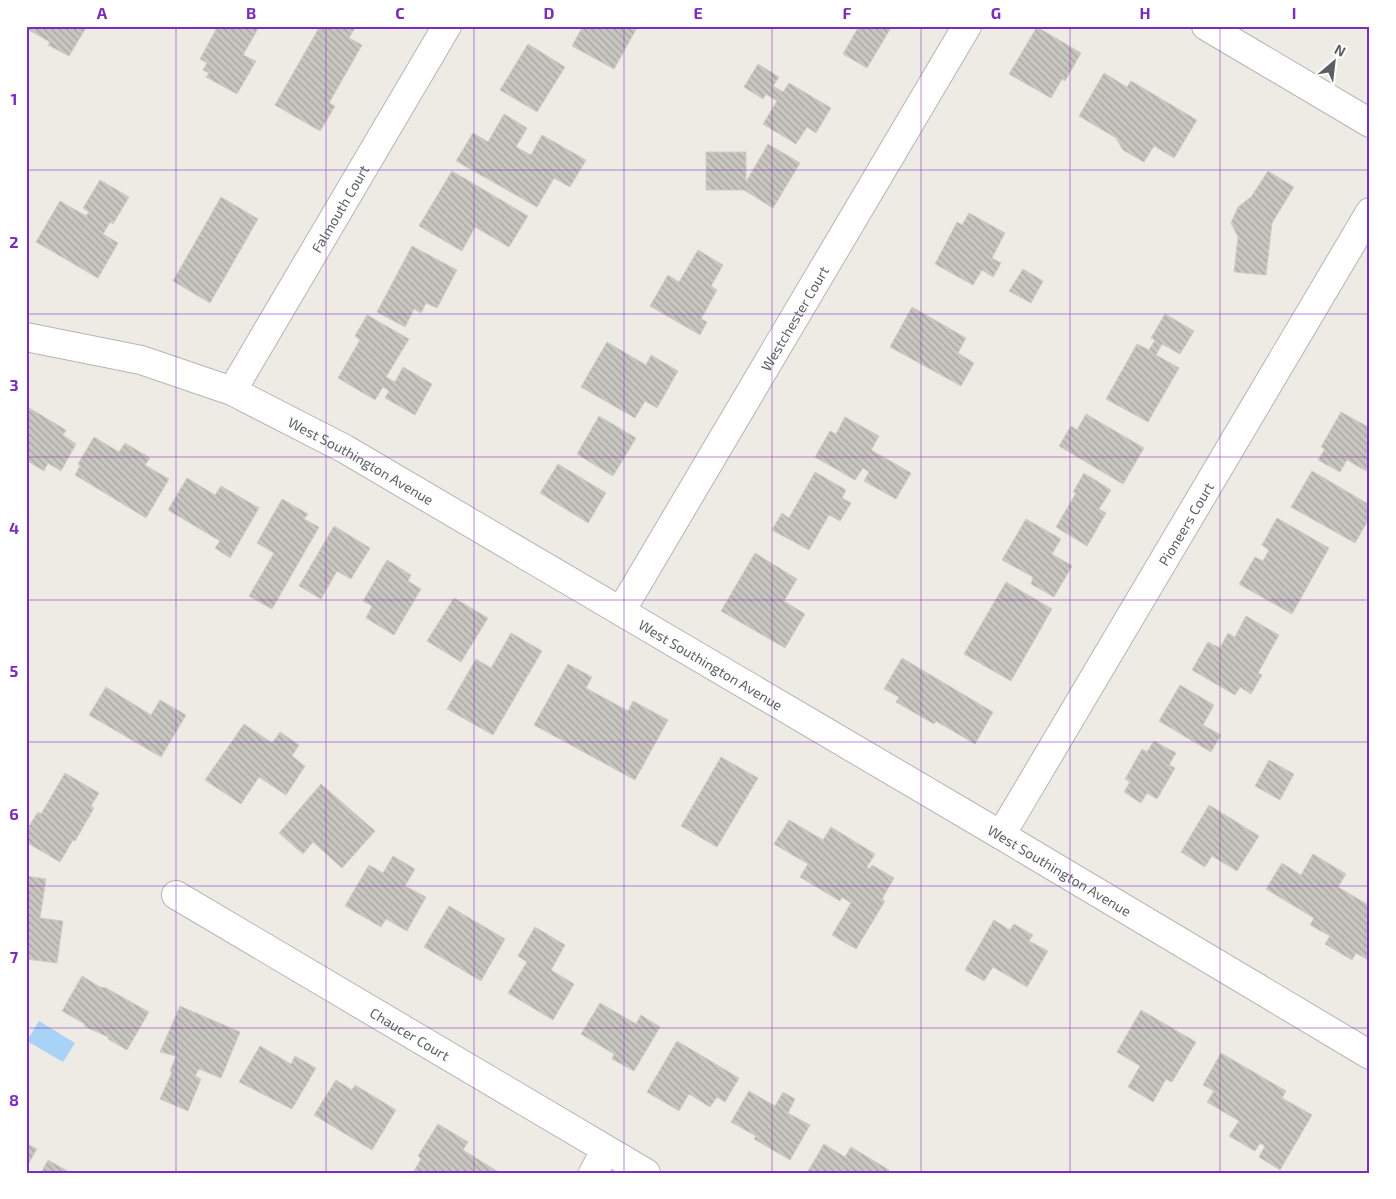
<svg xmlns="http://www.w3.org/2000/svg" width="1396" height="1199" font-family="'Exo 2',sans-serif">
  <defs>
    <pattern id="building-back-hatch" width="6" height="6" patternUnits="userSpaceOnUse" patternTransform="scale(1.25)"><rect width="6" height="6" fill="#c8c6c0"/><path d="M-1 5l2 2M0 0l6 6M5-1l2 2" fill="none" stroke="#a5a4a0"/></pattern>
  </defs>
  <rect width="100%" height="100%" fill="#edebe3"/>
  <path fill="#a9d2f7" d="M39,1021L75,1043L63,1062L27,1041Z"/>
  <path fill="url(#building-back-hatch)" stroke="#d1cdc2" d="M26,26H87L69,56L48,45L50,42L29,30L26,35Z
    M218,26L259,27L243,55L256,61L237,94L206,77L209,73L203,70L207,63L200,59Z
    M320,26H356L349,38L362,45L329,103L335,106L320,131L275,105Z
    M583,26H638L614,69L572,46Z
    M859,26H892L867,68L843,54Z
    M1037,27L1081,53L1065,81L1062,79L1051,98L1009,74Z
    M528,44L565,67L537,112L500,90Z
    M758,64L779,77L773,86L783,92L789,83L831,108L816,133L807,127L796,144L763,124L777,101L766,94L763,99L744,87Z
    M1104,73L1127,87L1131,81L1197,120L1174,158L1154,146L1144,162L1123,150L1116,138L1079,116Z
    M504,114L527,128L516,147L531,155L542,135L586,160L570,187L554,178L537,207L456,161L473,133L488,142Z
    M768,144L800,163L773,208L744,190H706V152H746V182Z
    M452,171L528,216L509,247L475,227L462,251L419,226Z
    M1268,171L1294,187L1272,223L1266,275L1234,272L1238,237L1231,223L1238,207L1251,197Z
    M100,180L129,197L113,224L110,222L103,234L118,243L98,278L36,242L60,201L86,216L89,212L83,208Z
    M221,197L258,219L210,303L173,281Z
    M969,213L1005,233L992,258L1001,263L993,277L982,270L973,285L935,264L957,222L962,225Z
    M412,246L457,270L437,308L426,303L421,313L414,309L405,327L377,312Z
    M698,250L723,265L711,286L717,290L701,319L707,322L700,335L650,306L668,275L679,282Z
    M1023,269L1043,281L1031,303L1009,291Z
    M912,307L966,338L958,353L974,363L961,386L890,347Z
    M1165,314L1194,331L1180,354L1162,344L1156,355L1179,368L1148,422L1106,399L1137,344L1149,350L1155,340L1151,338Z
    M367,315L409,339L386,377L395,382L403,367L432,384L415,415L385,398L389,391L383,387L375,400L338,378L360,340L355,336Z
    M607,342L646,365L651,355L678,371L657,408L645,401L635,418L581,387Z
    M26,406L66,430L63,435L76,444L61,471L48,463L44,471L26,460Z
    M1341,412L1370,428V465L1366,471L1347,460L1340,472L1318,460L1325,449L1321,447Z
    M1086,414L1144,448L1123,484L1059,446L1071,426L1077,430Z
    M599,416L636,438L613,476L577,454Z
    M845,417L879,436L871,450L911,473L896,499L864,481L869,472L863,468L855,480L815,457L830,431L836,434Z
    M94,437L119,452L125,443L150,458L145,465L169,479L146,518L75,475L80,466L78,464Z
    M558,464L606,493L588,523L540,493Z
    M1312,471L1370,505V517L1355,543L1291,507Z
    M815,472L846,490L842,498L851,503L840,521L829,515L809,550L772,530L782,513L789,518Z
    M1084,473L1111,490L1099,509L1106,513L1087,546L1056,527L1076,493L1073,492Z
    M187,478L215,495L221,486L259,508L230,558L215,548L220,541L168,510Z
    M282,499L308,514L304,519L319,527L272,609L249,596L274,553L257,543Z
    M1277,518L1329,548L1292,614L1239,584L1255,557L1263,561L1269,550L1262,545Z
    M1026,519L1061,539L1052,554L1072,566L1054,597L1031,584L1033,577L1002,560Z
    M334,526L370,548L351,579L337,571L321,599L299,586Z
    M755,553L797,579L784,601L805,614L785,648L721,611Z
    M387,560L411,575L408,581L421,589L394,635L366,618L372,606L363,601Z
    M1006,582L1052,609L1011,681L964,654Z
    M454,598L488,618L461,662L427,641Z
    M1246,616L1279,635L1258,673L1262,675L1251,694L1240,687L1235,695L1192,670L1208,642L1220,648L1228,633L1235,637Z
    M511,633L542,651L493,735L447,709L476,659L491,668Z
    M902,658L993,712L975,744L936,721L934,724L896,702L899,697L884,689Z
    M568,664L592,677L586,688L628,711L633,701L668,720L635,780L534,725Z
    M1180,685L1214,705L1203,725L1221,735L1211,752L1159,721Z
    M106,687L151,715L160,700L186,715L161,757L89,715Z
    M244,724L272,743L280,732L299,745L292,756L305,766L286,795L259,777L241,804L205,780Z
    M1154,741L1176,753L1169,765L1175,768L1157,799L1147,793L1141,803L1124,792L1130,782L1125,779L1142,749L1147,752Z
    M721,757L758,778L717,847L681,826Z
    M1269,760L1294,774L1280,800L1255,786Z
    M65,773L99,793L91,806L94,808L75,841L73,840L60,862L26,842V831L38,812L41,814Z
    M321,784L375,831L342,868L313,842L303,854L279,833Z
    M1209,805L1259,836L1237,871L1212,856L1205,867L1181,852Z
    M789,820L823,840L831,827L875,854L867,867L869,869L872,865L894,878L882,899L885,901L856,949L832,935L851,903L842,897L840,901L800,877L808,864L774,844Z
    M1313,854L1346,874L1338,887L1370,906V961L1356,953L1352,960L1325,944L1330,936L1310,925L1314,918L1266,889L1282,863L1301,875Z
    M393,856L415,869L405,886L426,897L407,931L386,919L381,927L345,906L369,865L383,873Z
    M26,876L46,879L40,918L63,921L57,963L26,959Z
    M449,906L505,939L481,981L424,947Z
    M994,920L1010,930L1014,924L1033,935L1029,941L1048,951L1027,987L993,967L984,981L965,970Z
    M535,927L565,945L551,970L574,984L553,1020L508,993L527,962L518,956Z
    M82,976L100,987L106,988L149,1012L127,1050L108,1039V1037L84,1026L85,1024L62,1011Z
    M600,1003L636,1024L641,1015L660,1027L634,1071L612,1059L614,1054L581,1034Z
    M180,1006L240,1032L221,1078L199,1069L195,1076L201,1079L188,1111L160,1099L172,1072L170,1071L176,1056L160,1052Z
    M1141,1010L1196,1042L1172,1082L1166,1079L1153,1102L1128,1087L1140,1066L1117,1052Z
    M677,1041L739,1078L725,1102L717,1097L710,1107L689,1094L679,1111L647,1092Z
    M260,1046L291,1064L295,1056L316,1068L292,1109L239,1082Z
    M1221,1053L1286,1091L1282,1098L1312,1115L1280,1170L1259,1157L1265,1146L1260,1143L1255,1151L1229,1136L1239,1121L1207,1102L1214,1091L1203,1085Z
    M336,1080L352,1090L355,1085L396,1110L372,1150L314,1115Z
    M749,1091L775,1106L783,1092L795,1099L788,1113L810,1125L790,1160L754,1139L756,1136L731,1122Z
    M438,1124L468,1142L463,1150L500,1173H417L414,1171L421,1159L418,1156Z
    M26,1143L37,1149L26,1168Z
    M824,1144L845,1157L851,1147L889,1170L888,1173H807Z
    M48,1160L71,1173H41Z"/>
  <g fill="none" stroke-linecap="round" stroke-linejoin="round">
    <g stroke="#b4b5b9" stroke-width="30">
      <g id="minor">
        <path d="M1206,26L1370,123"/>
        <path id="s1" d="M26,337L141,360L232,391L345,449L1001,835L1370,1055"/>
        <path id="s2" d="M232,391L447,26"/>
        <path id="s3" d="M621,611L967,26"/>
        <path id="s4" d="M1001,835L1370,212"/>
        <path id="s5" d="M176,895L646,1173"/>
        <path d="M593,1173L606,1150"/>
      </g>
    </g>
    <use href="#minor" stroke="#fff" stroke-width="28"/>
  </g>
  <path fill="none" stroke="#7b2cbf" stroke-width="1" stroke-opacity="0.55" d="M176,26V1173M326,26V1173M474,26V1173M624,26V1173M772,26V1173M921,26V1173M1070,26V1173M1220,26V1173M26,170H1370M26,314H1370M26,457H1370M26,600H1370M26,742H1370M26,886H1370M26,1028H1370"/>
  <g text-anchor="middle" dominant-baseline="central" stroke-width="4.5" stroke-linejoin="round" paint-order="stroke">
    <g font-size="14" fill="#5b5e63" stroke="#fff">
      <text stroke="none"><textPath href="#s2" startOffset="212">Falmouth Court</textPath></text>
      <text stroke="none"><textPath href="#s3" startOffset="340">Westchester Court</textPath></text>
      <text stroke="none"><textPath href="#s1" startOffset="360">West Southington Avenue</textPath></text>
      <text stroke="none"><textPath href="#s4" startOffset="362">Pioneers Court</textPath></text>
      <text stroke="none"><textPath href="#s1" startOffset="765">West Southington Avenue</textPath></text>
      <text stroke="none"><textPath href="#s1" startOffset="1170">West Southington Avenue</textPath></text>
      <text stroke="none"><textPath href="#s5" startOffset="272">Chaucer Court</textPath></text>
    </g>
  </g>
  <rect width="1396" height="1199" fill="none" stroke="#ffffff" stroke-width="55"/>
  <g transform="translate(1334 62) rotate(28)" stroke="#ffffff" stroke-width="4" paint-order="stroke">
  <path d="M0-4L9 19L0 12L-9 19Z" fill="#5b5e63"/>
  <text y="-8" font-size="14" font-weight="bold" text-anchor="middle" fill="#5b5e63">N</text>
  </g>
  <rect x="28" y="28" width="1340" height="1144" fill="none" stroke="#7b2cbf" stroke-width="2"/>
  <g font-size="16" text-anchor="middle" font-weight="bold" fill="#7b2cbf">
    <text x="102" y="19">A</text>
    <text x="251" y="19">B</text>
    <text x="400" y="19">C</text>
    <text x="549" y="19">D</text>
    <text x="698" y="19">E</text>
    <text x="847" y="19">F</text>
    <text x="996" y="19">G</text>
    <text x="1145" y="19">H</text>
    <text x="1294" y="19">I</text>
    <text x="14" y="105">1</text>
    <text x="14" y="248">2</text>
    <text x="14" y="391">3</text>
    <text x="14" y="534">4</text>
    <text x="14" y="677">5</text>
    <text x="14" y="820">6</text>
    <text x="14" y="963">7</text>
    <text x="14" y="1106">8</text>
  </g>
</svg>
